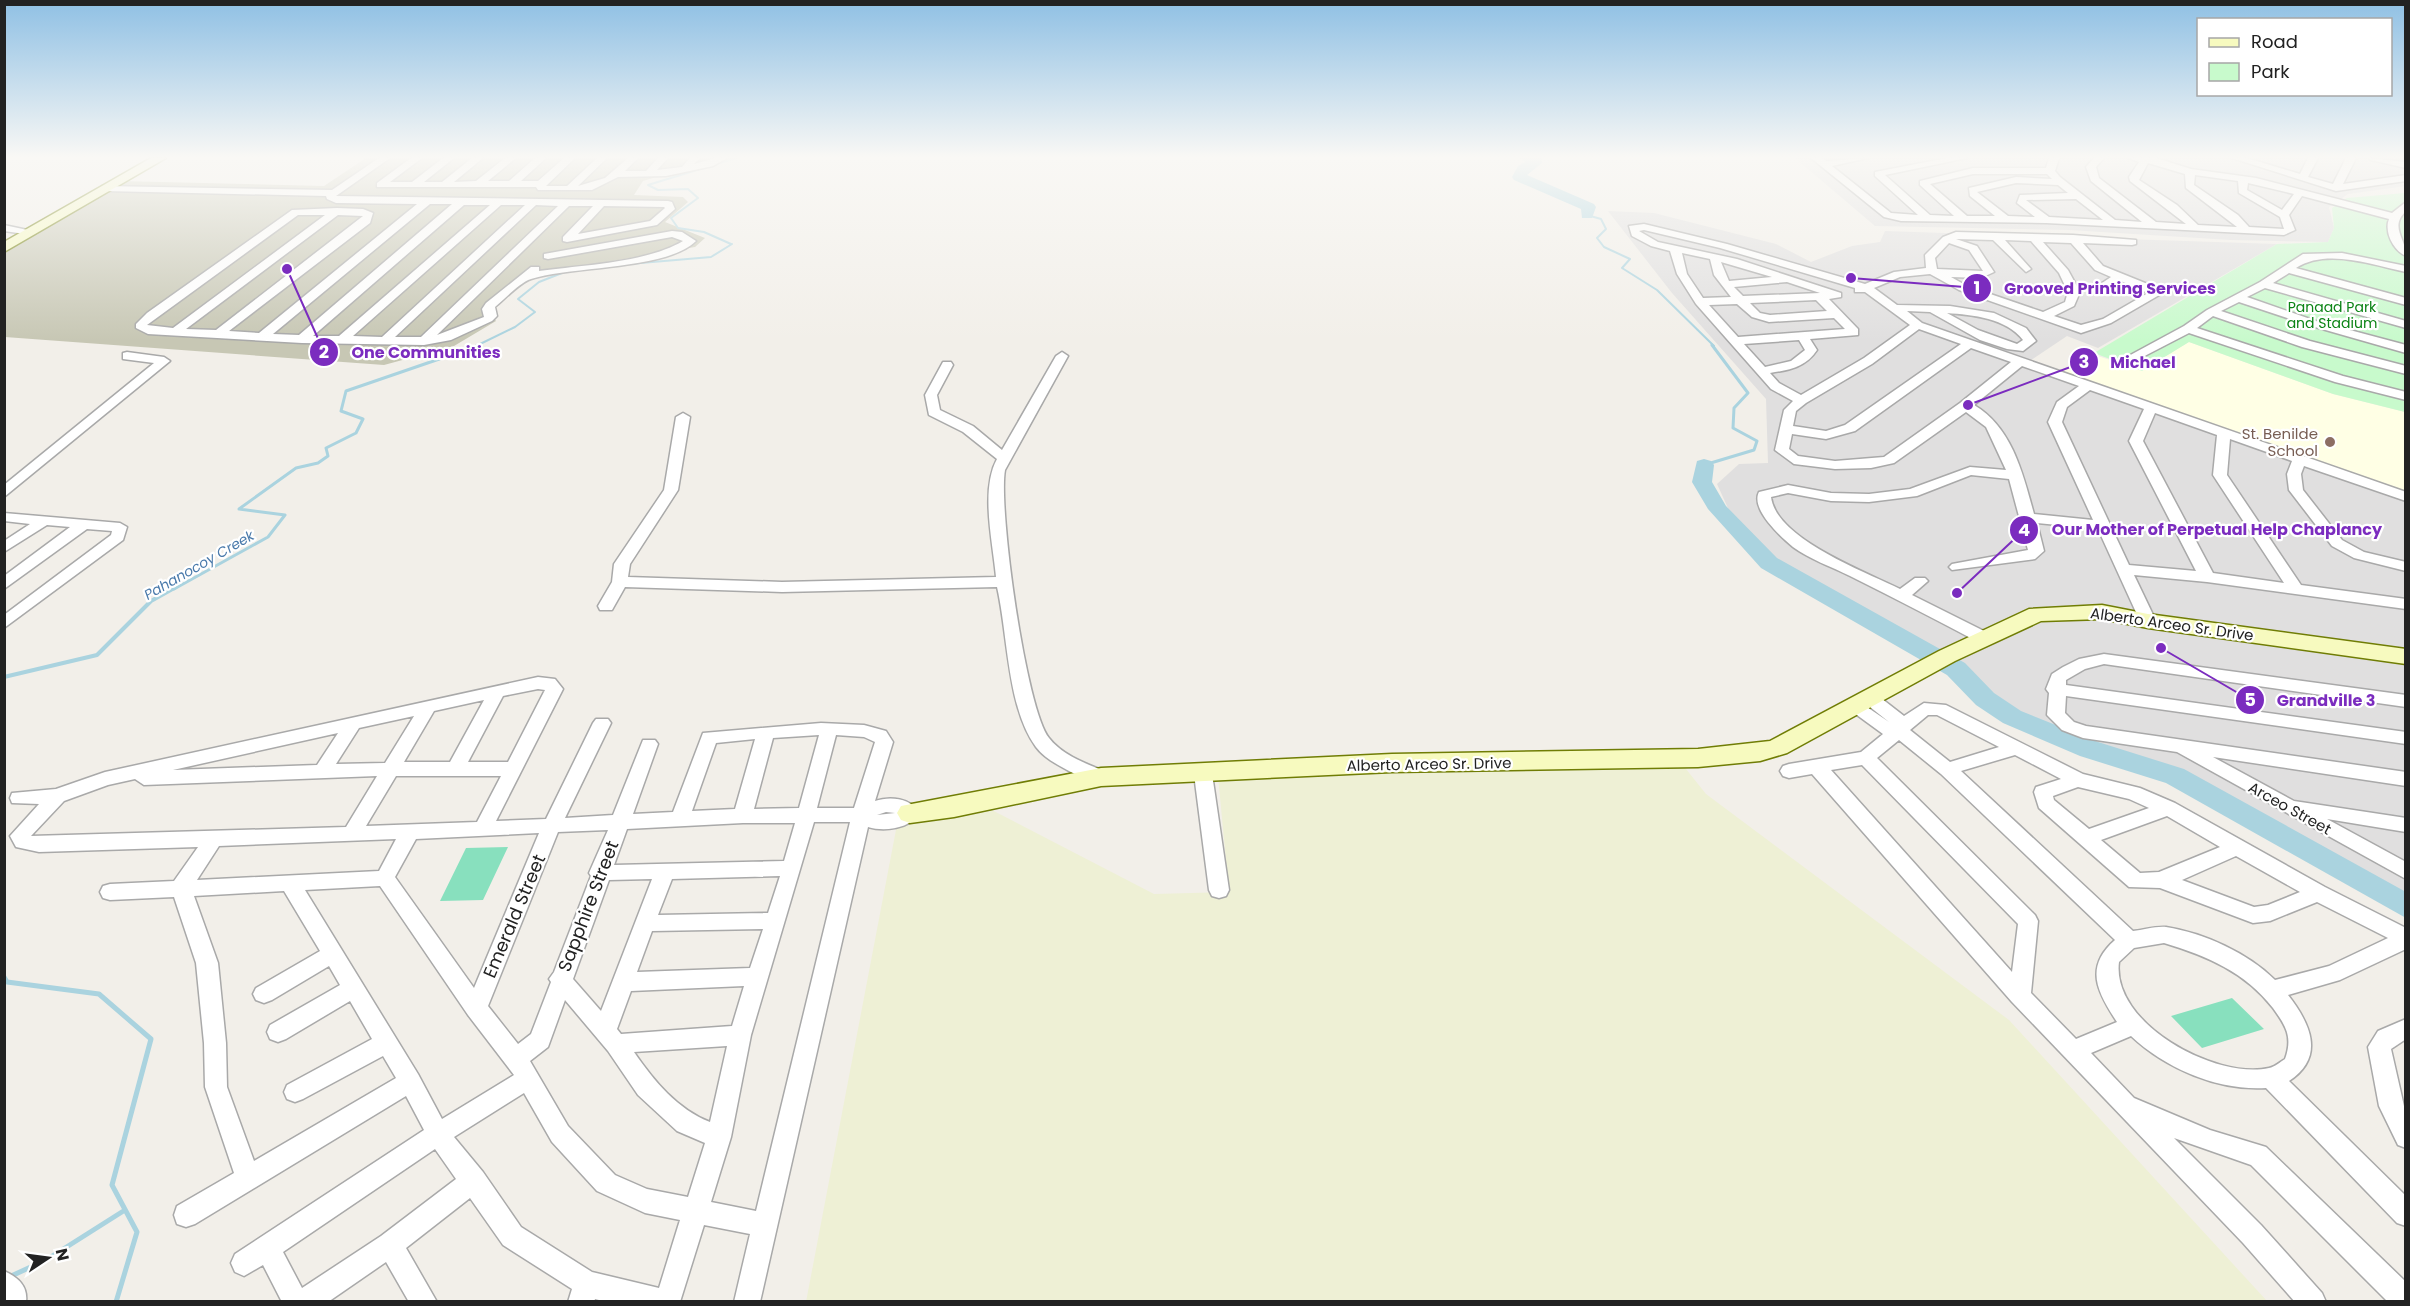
<svg xmlns="http://www.w3.org/2000/svg" width="2410" height="1306" font-family="Poppins,sans-serif">
  <rect width="100%" height="100%" fill="#f2efe9"/>
  <path fill="#e0dfdf" d="M1795,158H2391L2405,162L2406,186L2348,194L2329,207L2334,228L2328,242L2231,240L2069,230L1875,226Z
    M1608,211L1654,213L1776,244L1811,262L1852,246L1880,242L1885,231L2277,244L2098,348L2067,336L2024,365L2405,495V898L2150,761L2061,740L1770,557L1732,517L1717,484L1739,464L1768,463L1766,399L1672,293Z"/>
  <path fill="#ffffe5" d="M2189,342L2333,394L2405,412V494L2059,375L2085,352L2142,370Z"/>
  <path fill="#c7c7b4" d="M366,158H718L643,181L634,195L683,197L688,202L665,222L705,238L695,247L525,276L486,306L496,321L454,346L384,365L5,337L4,246L118,181L324,186Z"/>
  <path fill="#eef0d5" d="M1682,764L1706,794L2009,1020L2267,1301L806,1302L899,814L988,808L1154,894L1229,892L1218,776Z"/>
  <path fill="#c8facc" d="M2405,193V412L2333,394L2189,342L2142,371L2094,353L2277,244L2328,242L2334,228L2332,208L2347,198Z"/>
  <path fill="#88e0be" d="M508,847L483,900L440,901L466,848Z
    M2232,998L2264,1029L2202,1048L2171,1016Z"/>
  <g fill="none" stroke-linecap="round" stroke-linejoin="round">
    <path stroke="#aad3df" stroke-width="2" d="M2397,158L2406,160
      M1587,215L1601,219L1606,229L1597,238L1604,247L1630,259L1622,268L1657,290L1714,346
      M731,244L704,232L678,228L671,218L698,198L688,189L658,190L648,185L736,158
      M629,264L711,257L732,244
      M476,346L515,327L535,312L518,299L539,282L562,273"/>
    <path stroke="#aad3df" stroke-width="3" d="M1704,465L1754,450L1757,441L1733,428L1734,408L1748,393L1712,345
      M174,589L268,537L285,515L239,509L296,468L318,463L328,456L326,448L356,433L363,419L341,411L346,391L480,345"/>
    <path stroke="#aad3df" stroke-width="4" d="M4,677L97,655L151,601L176,587"/>
    <path stroke="#aad3df" stroke-width="5" d="M4,977L7,982L99,994L151,1039L112,1185L137,1232L116,1302
      M9,1277L46,1260L125,1210"/>
    <path fill="#aad3df" fill-rule="evenodd" d="M1520,158H1542V163L1527,175L1594,204L1596,207L1592,218H1582L1581,209L1514,180L1512,177L1518,166L1525,162Z
      M1704,459L1711,461L1714,465L1712,482L1726,506L1777,558L1965,663L1994,693L2021,711L2098,742L2184,769L2406,892V918L2166,783L2080,756L2003,723L1976,705L1947,675L1761,568L1708,509L1692,482L1697,461Z"/>
    <g stroke="#a9a9a9" stroke-width="3">
      <path id="street" d="M379,158H390L336,196L668,201L672,202L675,209L657,225L567,242L563,241V237L593,206H569L437,335L484,317L482,309L486,303L531,267H539V271C582,265 646,263 683,241L672,237L548,259L544,258V254L672,231L682,232L696,241C667,270 571,266 531,279C519,283 505,299 495,307L497,316L492,321L451,340L424,345L302,343L148,334L136,328V324L147,313L292,210L337,208L363,209L373,213L370,223L229,331L259,333L417,204L336,203L327,199L326,196L105,191L102,190V186L332,190ZM430,204H452L299,335L273,334ZM464,205H490L339,336H313ZM501,205H525L382,337L353,336ZM536,205L558,206L421,337H395ZM604,206L664,207L665,208L650,221L578,234ZM298,215H325L173,328L147,325ZM338,215L363,216L216,330L186,329Z
        M411,158H422L390,182H412L443,158H454L424,182H442L472,158H483L454,182L476,181L505,158H516L488,181H509L535,158H546L521,181H538L564,158H575L546,186H567L597,158H607L578,186L605,178L628,158H638L625,171H646L658,158H668L657,170L682,167L690,158H700L694,164L715,158H727L713,166L666,176L618,177L592,190H538L536,187H377V183Z
        M1811,158H1822L1826,161L1868,158L1832,166L1891,213L1918,215L1875,176V172L1947,158H1967L1885,175L1930,215L1954,216L1920,185V181L1973,168H2046L2049,158H2059L2055,171L2060,177L2115,220L2142,222L2091,181L2086,167L2094,158H2104L2096,167L2099,178L2156,222L2186,224L2130,181L2129,177L2139,162L2129,158H2156L2191,169L2256,178L2392,213L2406,202V211C2389,227 2406,238 2406,256C2393,250 2384,232 2389,219L2302,196L2289,215L2295,230L2284,235L2046,223L1901,221L1884,217ZM2148,163L2185,174L2186,188L2237,227L2198,225L2177,205L2139,180ZM1973,174H2047L2052,179L2016,177L1969,188L1970,196L1995,216H1967L1930,184ZM2195,175L2238,181L2239,193L2280,217L2284,229L2249,227L2238,215L2194,185ZM2016,183L2058,185L2068,193L2020,195L2017,203L2035,217L2008,216L1977,192ZM2248,183L2294,194L2282,210L2247,190ZM2076,199L2103,220L2049,217L2026,200Z
        M2232,158H2247L2300,174L2308,158H2318L2308,177L2333,184L2346,158H2356L2343,184L2406,175V181L2336,191Z
        M2369,158L2406,162V168L2371,160Z
        M1644,224L1727,244L1865,284L1894,272L1926,268L1925,255L1943,237L1956,232L2073,235L2136,240V244L2132,245L2083,243L2103,266L2155,287L2161,294L2111,323L2081,333L1959,290L1930,274L1900,277L1874,288L1897,305L1950,306L1994,313L2026,328L2036,341L2023,351L2007,349L1980,340L1930,312L1907,311L1922,323L2406,492V501L2304,466L2301,474L2303,490L2342,540L2364,552L2406,562V571L2354,558L2332,546L2289,490L2287,474L2292,461L2230,439L2227,475L2301,585L2406,599V609L2207,582L2134,575L2156,621L2148,626L2140,621L2098,529L2037,523L2044,551L2035,559L1952,570L1949,567L1952,564L2028,550L2009,479L1971,475L1917,496L1869,502L1831,501L1788,493L1771,497C1776,539 1866,572 1900,589L1915,578H1925L1928,581L1912,595L1992,635L1994,639L1992,643H1980C1937,620 1894,598 1850,576C1832,567 1809,559 1793,547C1781,537 1750,509 1759,492L1788,485L1831,493L1869,494L1910,489L1970,467L2006,470L1986,427L1966,412L1894,463L1871,468L1835,469L1794,464L1775,450L1784,410L1793,401L1771,389L1696,304L1677,274L1670,251L1651,246L1632,236L1629,226ZM1644,230L1720,248L1855,288V292H1865L1910,325L1864,358L1801,395L1779,383L1770,373C1790,370 1806,367 1817,350L1810,339L1858,335V329L1829,299L1841,297V293L1737,259L1658,242L1639,231ZM1956,239L1993,240L2026,272L2031,269L2005,240L2031,241L2059,273L2068,292L2065,302L2043,312L1967,286L1951,277L1981,278L1994,272L1977,246ZM2043,242L2071,243L2095,270L2111,277L2102,283V287H2110L2121,281L2148,293L2103,319L2081,325L2054,316L2074,306L2080,292L2068,270ZM1949,243L1969,250L1983,271L1937,269L1935,258ZM1682,253L1710,259L1714,275L1731,297L1703,298L1687,274ZM1721,262L1772,277L1729,281ZM1787,282L1820,293L1743,296L1734,287ZM1816,300L1827,311L1770,315L1760,313L1750,303ZM1737,304L1752,317L1769,322L1834,318L1845,329L1738,337L1709,305ZM1947,313C1973,315 2006,318 2023,340L2017,344L1978,330ZM1919,329L1961,344L1845,425L1826,431L1793,426L1796,411L1806,403L1872,364ZM1799,340L1805,350L1791,361L1765,367L1744,344ZM1971,348L2011,362L1960,403L1884,457L1835,461L1798,456L1789,449L1792,434L1826,439L1855,431ZM2022,366L2079,386L2057,402L2048,422L2093,520L2034,514C2023,474 2012,427 1974,405ZM2090,390L2144,409L2129,441L2196,571L2129,565L2062,422L2067,407ZM2155,413L2217,435L2213,475L2284,583L2213,573L2143,441Z
        M4,225L37,232L32,235L4,231Z
        M2342,253L2406,266V272C2372,265 2327,248 2296,268L2406,298V305L2289,273L2273,283L2406,321V328L2265,288L2247,297L2316,321L2406,345V353L2308,325L2239,302L2221,311L2310,341L2406,366V374L2302,347L2213,316L2197,328L2343,376L2406,392V400L2335,382L2189,333L2133,362L2129,363L2123,359L2184,326L2207,310L2260,282L2303,254Z
        M127,352L164,357L170,361L4,497V485L154,363L123,359V353Z
        M1062,352L1068,356L1005,470C998,508 1026,710 1049,738C1063,756 1087,764 1107,772L1110,777L1107,782C1096,785 1084,777 1073,773C1060,766 1045,759 1036,747C1007,708 1008,634 997,587L782,592L625,587L612,610H600L598,606L612,582L614,564L664,490L676,417L683,413L690,417L678,490L630,564L628,577L782,582L996,577C993,543 980,490 997,459L963,432L929,415L925,395L943,362H951L953,365L937,395L940,410L973,426L1002,450L1056,356Z
        M4,513L120,523L127,527L123,540L4,628V615L111,535L112,531L87,529L4,589V576L70,527L47,525L4,552V541L30,524L4,521Z
        M2104,654L2406,695V707L2104,664L2085,669L2066,680V685L2406,732V744L2066,696L2065,713L2074,722L2086,726L2406,772V786L2213,757L2294,801L2406,818V832L2327,819L2406,862V879L2177,752L2083,738L2062,730L2047,715L2049,693L2046,689L2052,674L2063,667L2079,659Z
        M538,677L555,679L563,689L496,821L546,819L593,723L596,719H608L611,723L565,818L613,815L643,740H655L658,744L633,814L673,812L703,733L821,723L864,725L886,731L893,742L875,801C890,796 911,798 919,813C910,829 884,832 868,827L760,1302H734L750,1234L704,1225L680,1302H607L595,1299L594,1302H568L572,1289L503,1245L470,1198L406,1248L437,1302H409L386,1262L328,1302H282L263,1265L244,1276L235,1272L231,1263L235,1254L424,1130L406,1096L195,1224L186,1227L177,1224L174,1215L177,1206L234,1173L205,1087L204,1043L196,963L174,897L110,900L103,898L100,892L103,886L110,884L174,881L198,847L39,852L16,847L10,836L39,804L12,803L10,798L12,793L56,789L105,772ZM538,689L545,690L508,762H468L503,696ZM484,700L450,762H404L434,711ZM414,716L385,763L336,764L359,728ZM338,733L317,765L173,770ZM819,735L799,808L754,809L773,738ZM836,735L864,737L875,742L854,808H817ZM755,739L735,809L692,811L716,743ZM377,776L346,827L31,836L64,801L108,785L135,779L144,785ZM396,776H501L477,822L366,826ZM886,812L895,813L877,815ZM814,822H850L756,1211L711,1202L731,1137L751,1035ZM743,823H795L784,861L614,865L627,829ZM608,830L589,873L591,876L554,972L549,979L551,982L531,1034L518,1044L488,1006L558,832ZM539,833L474,988L395,877L416,839ZM396,839L379,871L197,880L219,846ZM780,876L768,913L658,915L672,879ZM652,879L601,1011L573,979L609,880ZM380,886L468,1015L514,1075L442,1119L418,1074L305,890ZM284,891L320,951L256,988L253,994L256,1000L264,1003L272,1000L329,966L340,985L270,1025L267,1032L270,1039L278,1042L286,1039L350,1001L372,1039L287,1085L284,1092L287,1099L295,1102L303,1099L383,1056L396,1078L254,1161L227,1087L226,1043L218,963L194,896ZM763,929L750,968L637,972L652,931ZM744,986L732,1026L621,1034L617,1029L631,991ZM565,1000L608,1051L638,1095L677,1131L705,1143L688,1197L647,1189L615,1175L568,1126L530,1061L548,1047ZM727,1046L710,1122C677,1109 654,1081 634,1052ZM524,1093L552,1142L597,1191L645,1213L680,1220L659,1288L592,1272L521,1227L483,1172L454,1137ZM435,1149L456,1179L381,1236L302,1288L283,1252Z
        M1871,693L1877,695L1904,716L1924,703L1946,705L2083,774L2140,788L2175,803L2325,887L2406,928V949L2340,980L2288,995C2310,1023 2326,1057 2289,1081L2406,1196V1226L2397,1223L2266,1088C2219,1091 2166,1069 2131,1036L2091,1053L2134,1098L2210,1130L2266,1147L2406,1282V1302H2388L2251,1165L2174,1138L2261,1225L2322,1293L2326,1302H2295L2243,1243L2012,1002L1812,774L1789,778L1783,776L1780,771L1783,766L1789,764L1861,752L1883,734L1846,707L1849,703H1861L1889,722L1865,703L1862,699L1865,695ZM1928,715H1937L1999,747L1950,762L1910,730ZM1899,740L1941,774L2115,940C2084,967 2097,992 2117,1022L2076,1039L2031,993L2038,921L2035,915L1877,758ZM2015,755L2061,779L2036,787L2034,792L2039,808L2129,887L2160,888L2253,923L2270,921L2317,902L2388,938L2329,966L2275,980C2248,953 2204,933 2166,927C2156,926 2143,930 2133,931L1961,771ZM1862,765L2018,924L2012,972L1831,770ZM2078,787L2129,799L2149,808L2089,829L2054,800L2053,796ZM2167,816L2220,847L2159,872L2140,873L2101,840ZM2236,856L2300,892L2268,905L2254,907L2182,880ZM2164,943C2207,956 2245,972 2273,1008C2286,1026 2293,1037 2285,1059C2280,1062 2275,1067 2269,1068C2215,1080 2111,1023 2119,962L2134,948Z
        M1203,767L1209,769L1212,774L1229,890L1226,896L1219,898L1212,896L1209,890L1194,774L1197,769Z
        M2406,1019V1039L2391,1049L2406,1115V1148L2398,1145L2379,1106L2368,1047L2378,1031Z
        M4,1271C18,1277 28,1286 26,1302H4Z"/>
    </g>
    <g stroke="#707d05" stroke-width="3">
      <path id="secondary" d="M151,158H166L4,252V242Z
        M2102,605L2148,614L2406,649V664L2148,628L2102,619L2041,621L1955,661L1787,753L1760,761L1698,767L1392,772L1101,786L954,817L910,823L901,820L897,813L901,806L1101,768L1392,754L1698,749L1770,741L1939,651L2029,609Z"/>
    </g>
    <use href="#street" fill="#fff" fill-rule="evenodd"/>
    <use href="#secondary" fill="#f7fabf" fill-rule="evenodd"/>
  </g>
  <linearGradient id="sky" x2="0" y2="1"><stop stop-color="#8fc0e4"/><stop offset="0.46" stop-color="#f9f8f5"/><stop offset="1" stop-color="#f9f8f5" stop-opacity="0"/></linearGradient>
  <rect width="2410" height="341" fill="url(#sky)"/>
  <circle fill="#8d6e63" stroke="#fff" stroke-width="2" cx="2330" cy="442" r="6"/>
  <g text-anchor="middle" dominant-baseline="central" stroke-width="4.5" stroke-linejoin="round" paint-order="stroke">
    <g font-size="14" fill="#0c8416" stroke="#fff">
      <text x="2332" y="307">Panaad Park<tspan x="2332" dy="16">and Stadium</tspan></text>
    </g>
    <g font-size="14" font-style="italic" fill="#4a7aab" stroke="#fff">
      <text transform="translate(199 565) rotate(-30)">Pahanocoy Creek</text>
    </g>
    <g font-size="15" fill="#785e54" stroke="#fff" text-anchor="end">
      <text x="2318" y="433">St. Benilde<tspan x="2318" dy="17">School</tspan></text>
    </g>
    <g font-size="15" fill="#222" stroke="#fff">
      <text transform="translate(2172 624) rotate(8)">Alberto Arceo Sr. Drive</text>
      <text transform="translate(1429 764) rotate(-1)">Alberto Arceo Sr. Drive</text>
      <text transform="translate(2290 808) rotate(29)">Arceo Street</text>
    </g>
    <g font-size="18" fill="#222" stroke="#fff">
      <text transform="translate(588 906) rotate(-69)">Sapphire Street</text>
      <text transform="translate(514 916) rotate(-67)">Emerald Street</text>
    </g>
  </g>
  <path fill="none" stroke="#7b2cbf" stroke-width="2" d="M1851 278L1977 288M287 269L324 352M1968 405L2084 362M1957 593L2024 530M2161 648L2250 700"/>
  <g fill="#7b2cbf" stroke="#fff" stroke-width="2">
    <circle cx="1851" cy="278" r="6"/>
    <circle cx="287" cy="269" r="6"/>
    <circle cx="1968" cy="405" r="6"/>
    <circle cx="1957" cy="593" r="6"/>
    <circle cx="2161" cy="648" r="6"/>
    <circle cx="1977" cy="288" r="15"/>
    <circle cx="324" cy="352" r="15"/>
    <circle cx="2084" cy="362" r="15"/>
    <circle cx="2024" cy="530" r="15"/>
    <circle cx="2250" cy="700" r="15"/>
  </g>
  <g font-size="18" text-anchor="middle" font-weight="bold" fill="#fff">
    <text x="1977" y="294">1</text>
    <text x="324" y="358">2</text>
    <text x="2084" y="368">3</text>
    <text x="2024" y="536">4</text>
    <text x="2250" y="706">5</text>
  </g>
  <g font-size="16" text-anchor="middle" font-weight="bold" fill="#7b2cbf" stroke="#fff" stroke-width="4.5" stroke-linejoin="round" paint-order="stroke">
    <text x="2110" y="294">Grooved Printing Services</text>
    <text x="426" y="358">One Communities</text>
    <text x="2143" y="368">Michael</text>
    <text x="2217" y="535">Our Mother of Perpetual Help Chaplancy</text>
    <text x="2326" y="706">Grandville 3</text>
  </g>
  <rect width="2410" height="1306" fill="none" stroke="#222222" stroke-width="12"/>
  <rect x="2197" y="18" width="195" height="78" fill="#ffffff" stroke="#a7a7a7" stroke-width="1.5"/>
  <rect x="2209" y="38" width="30" height="9" fill="#f7fabf" stroke="#a7a7a7" stroke-width="1.5"/>
  <text x="2251" y="48" font-size="18" fill="#222222">Road</text>
  <rect x="2209" y="63" width="30" height="18" fill="#c8facc" stroke="#a7a7a7" stroke-width="1.5"/>
  <text x="2251" y="78" font-size="18" fill="#222222">Park</text>
  <g transform="translate(48 1258) rotate(77)" stroke="#ffffff" stroke-width="4.5" paint-order="stroke">
  <path d="M0-4.5L10 22L0 15L-10 22Z" fill="#222222"/>
  <text y="-9" font-size="16" font-weight="bold" text-anchor="middle" fill="#222222">N</text>
  </g>
</svg>
